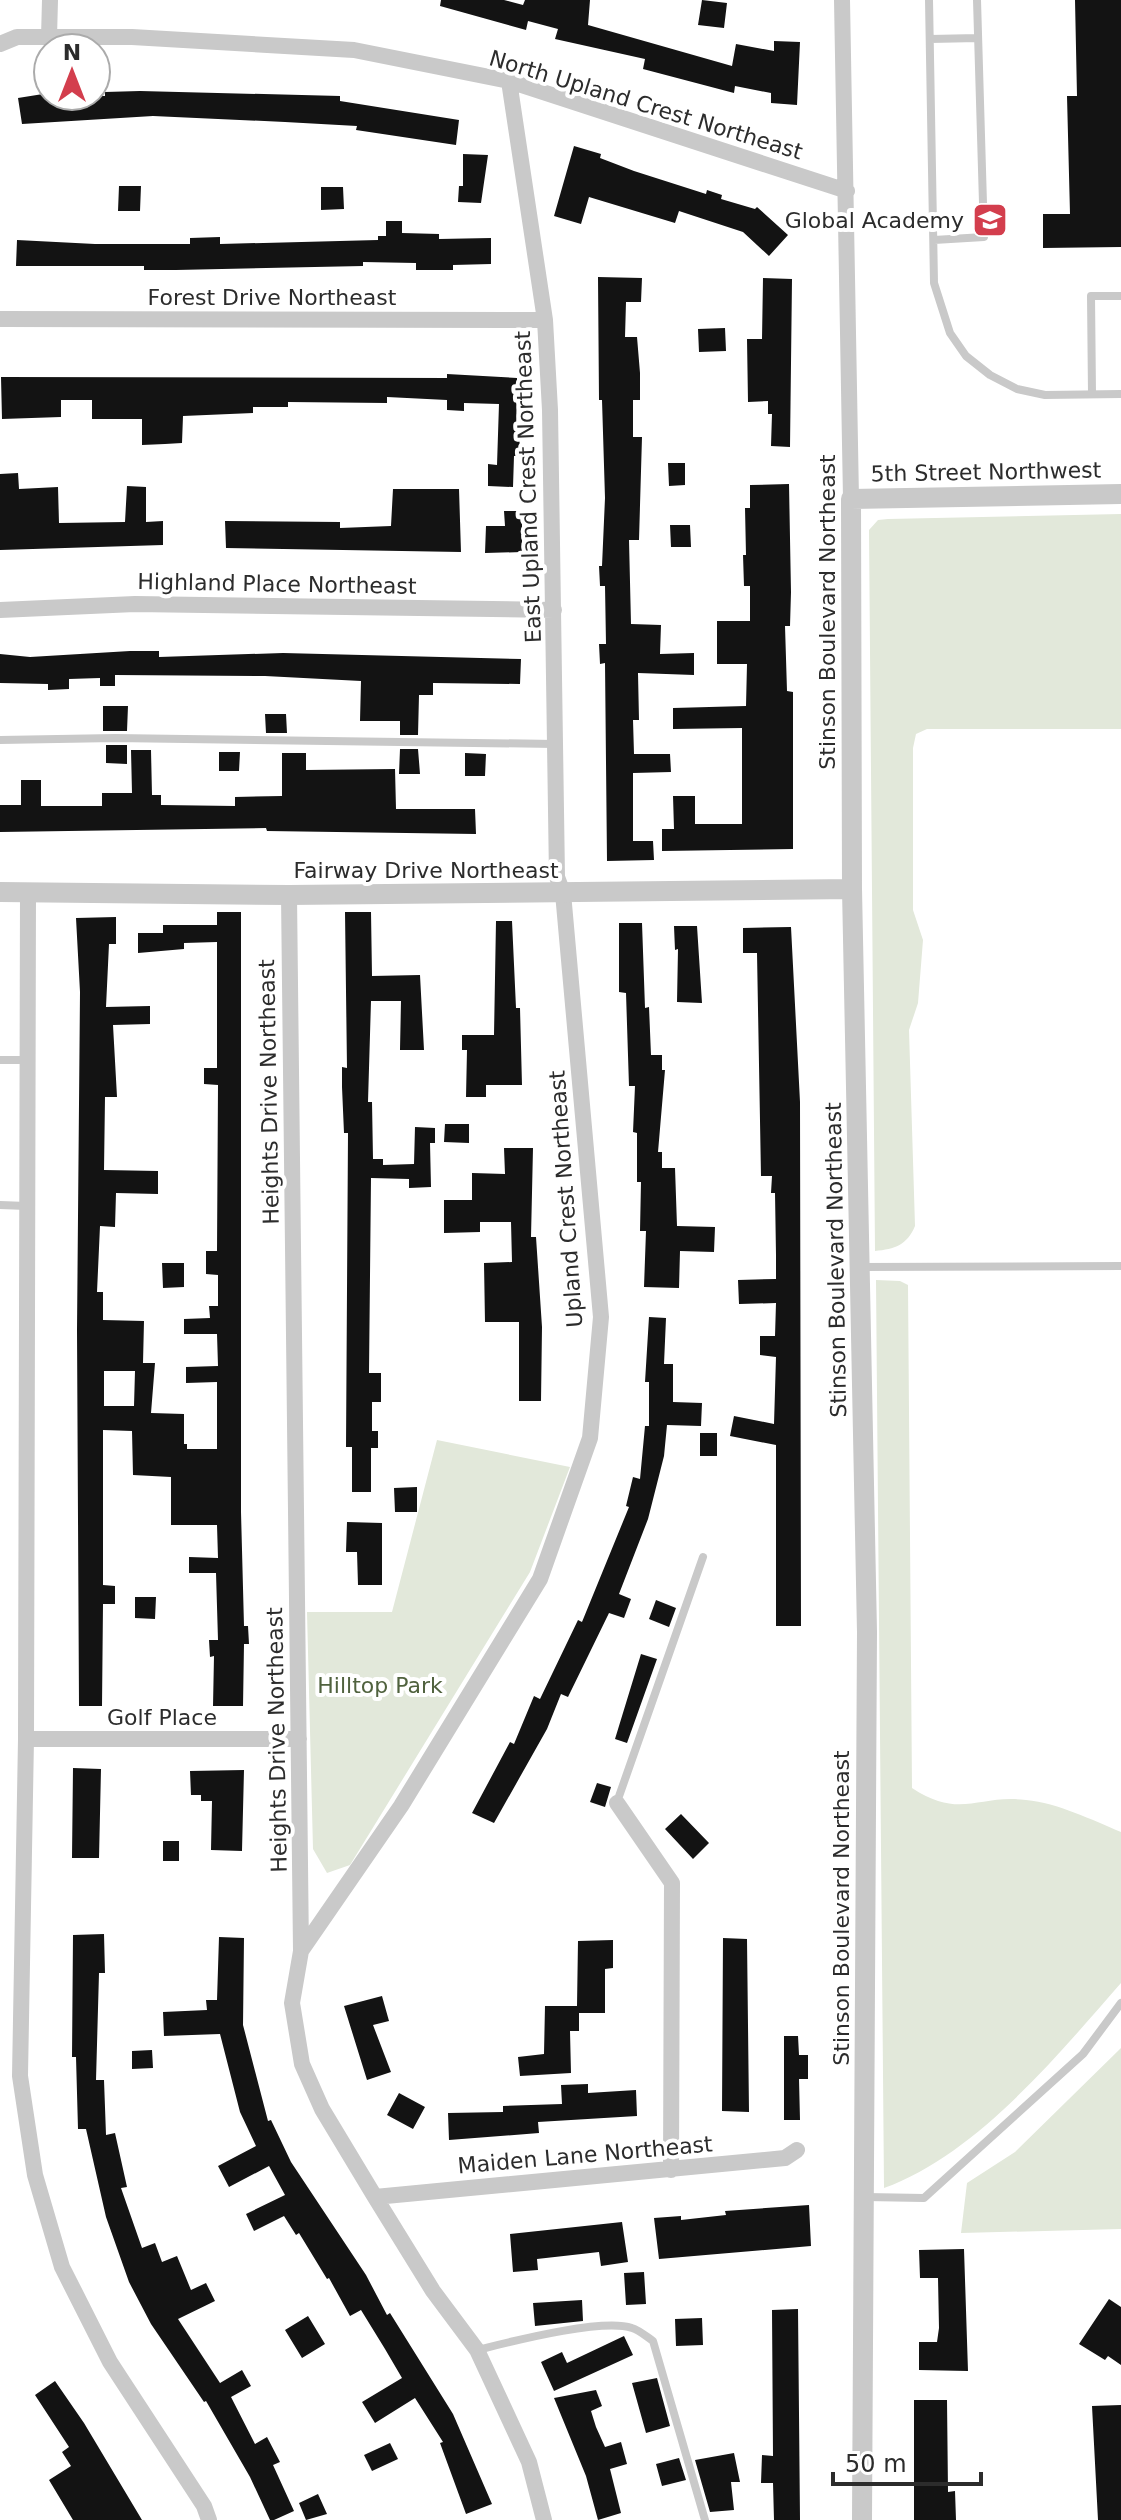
<svg xmlns="http://www.w3.org/2000/svg" width="1121" height="2520" font-family="'DejaVu Sans',sans-serif">
  <rect width="100%" height="100%" fill="#fff"/>
  <path fill="#e2e8da" d="M1121,514V729H927L916,734L913,748V910L923,940L918,1003L909,1030L915,1226C907,1245 895,1249 875,1251L869,530L878,520L888,519Z
    M876,1280L900,1281L908,1285L912,1788C961,1820 978,1794 1026,1800C1058,1803 1092,1820 1121,1832V1983C1057,2056 976,2155 884,2188Z
    M437,1440L570,1467L530,1572L350,1865L327,1873L313,1849L307,1612H392Z
    M1121,2048V2229L961,2233L967,2183L1015,2152Z"/>
  <path fill="#131313" fill-rule="evenodd" d="M441,0H504L523,5L525,0H590L588,25L732,66L736,44L774,51V41L800,42L797,105L771,103V93L735,86L734,93L643,69L645,59L555,39L558,29L528,21L526,30L440,6Z
    M702,0L727,3L724,28L698,25Z
    M1075,0H1121V247L1043,248V214H1070L1067,96H1077Z
    M140,91L340,96V101L459,120L456,145L356,130L357,126L285,122L153,116L22,124L18,98L43,94L105,96V92Z
    M574,146L601,154L600,158L634,171L706,194L707,190L722,195L721,199L755,209L757,207L788,235L769,256L743,232L679,211L675,223L589,197L581,224L554,216Z
    M463,154L488,155L481,203L458,202L459,186H463Z
    M119,186H141L140,211H118Z
    M321,187H343L344,209L321,210Z
    M386,221H402V233L439,234V239L491,238V264L453,265V270H416V263L363,262V266L176,270H144V266H16L17,240L95,244H190V238L220,237V244L378,240V236H386Z
    M598,277L642,278L641,302H626L625,337H637L640,373V400H633V437H642L639,540H629L631,624L661,625L660,654L694,653V675L638,673L639,720H633L634,754H670L671,772L633,773V841H653L654,860L607,861L605,663L600,664L599,644H606L605,586H600L599,566H602L605,498L602,400H599Z
    M763,278L792,279L790,447L771,446L772,414H768V401L748,402L747,339H762Z
    M725,328L726,351L699,352L698,329Z
    M447,374L517,378L516,433H520L519,456H514L513,487L488,486V464L497,465L499,404L464,403V411L447,410V400L387,397V403L288,402V407H253V413L183,416L182,443L165,444L142,445V419H92V400H61V417L2,419L1,377L447,378Z
    M668,463H685V485L669,486Z
    M18,473L19,489L58,487L59,523L125,522L127,486L146,487V522L163,521V545L0,550V474Z
    M789,484L791,592L790,626H785L787,691L793,692V849L662,851V829H674L673,796H695V824H742V728L673,729V708L746,706L747,664H717V621H750V586H744L743,555H746L745,508H750V485Z
    M393,489H459L461,552L226,548L225,521L340,522V528L391,526Z
    M504,511H522V552L485,553L486,526H505Z
    M670,525H690L691,547H671Z
    M130,651H159V657L283,653L521,659L520,684L433,683V695H419L418,735H400V721H360L361,681L265,676L115,675V686H100V678L69,679V689L48,690V684L0,683V654L30,657Z
    M103,706H128L127,731H103Z
    M265,714H286L287,733H266Z
    M106,745H127V764L106,763Z
    M400,749H418L420,774H399Z
    M131,750H151L152,795H161V805L235,806V797L282,796V753H306V770L395,769L396,809H475L476,834L267,831L266,828L0,832V805H21V780H41V806H102V793H132Z
    M219,752H240L239,771H219Z
    M465,753L486,754L485,776H465Z
    M217,912H241V1512L244,1626H248L249,1644H244L243,1706H213L214,1656L210,1657L209,1640H218L216,1573H189V1557L218,1558L217,1525H171V1477L133,1475L132,1431L103,1430V1585L115,1586V1604H103L102,1706H79L77,1330L80,992L76,918L116,917V944H109L106,1007L150,1006V1024L113,1025L117,1097H105L104,1170L158,1171V1194L116,1193L115,1227L100,1226L97,1292H103V1320L144,1321L143,1363H155L151,1413L184,1414V1444H187V1449H217V1382L186,1383V1367L218,1366L217,1334H184V1319L210,1318L209,1306H218V1275L206,1274V1251H217L218,1085L204,1084V1068H217V942L184,943V949L138,953V933H163V925H217ZM104,1371H135L134,1406H104Z
    M345,912H371L372,976L420,975L424,1050H400L401,1001H371L368,1102H372L373,1159H383V1165L414,1164L415,1127L435,1128V1143H430L431,1187L409,1188V1179L371,1178L369,1373H381V1402H372V1431H378V1448H371V1492H352V1447H346L348,1133H344L342,1087V1067L347,1068Z
    M496,921H512L516,1008H520L522,1085H486V1097H466L467,1050H462V1035H494Z
    M619,923H642L645,1008L649,1007L651,1055H662V1070H665L658,1152H662V1168H675L677,1226L715,1227L714,1252L680,1251L679,1288L644,1287L646,1231H640L641,1182H637V1133L633,1132L635,1086H629L626,993L619,992Z
    M674,926H697L702,1003L677,1002L678,949L675,950Z
    M791,927L800,1102L801,1626H776V1445L730,1436L734,1416L774,1424L776,1357L760,1355V1336H775L776,1303L739,1304L738,1280L776,1279V1255L775,1193H771L772,1176H761L757,953H743V928Z
    M445,1124H469V1143L444,1142Z
    M504,1148H533L531,1237H536L542,1327L541,1401H519V1322H485L484,1263L512,1262L511,1222H480V1232L444,1233V1200H472V1173L505,1174Z
    M162,1263H184V1287L163,1288Z
    M649,1317L666,1318L664,1364H673V1402L702,1403L701,1426L667,1425L664,1456L648,1519L619,1594L631,1599L624,1618L609,1613L568,1697L561,1694L547,1729L494,1823L472,1813L510,1742L514,1744L534,1696L540,1699L578,1620L582,1622L629,1507L626,1506L633,1477L640,1479L645,1426H649V1382H645Z
    M700,1433H717V1456H700Z
    M417,1487V1512H395L394,1488Z
    M347,1522L382,1523V1585H358L357,1552H346Z
    M135,1597H156L155,1619L135,1618Z
    M656,1600L676,1608L669,1627L649,1619Z
    M641,1654L657,1659L627,1743L615,1739Z
    M73,1768L101,1769L99,1858H72Z
    M244,1770L242,1851L211,1850L212,1801H201V1795H191L190,1771Z
    M597,1783L611,1787L605,1807L590,1802Z
    M681,1814L709,1843L693,1859L665,1829Z
    M163,1841H179V1861H163Z
    M104,1934L105,1973H99L96,2080H104L106,2135L115,2133L127,2187L121,2188L142,2248L155,2243L162,2262L177,2256L191,2290L206,2283L215,2301L178,2319L220,2383L242,2370L251,2386L231,2397L255,2444L267,2437L280,2462L273,2465L294,2511L274,2520H270L250,2477L206,2401L204,2402L151,2324L129,2282L106,2217L86,2129H78L76,2057H72L73,1935Z
    M219,1937L244,1938L243,2025L268,2121L271,2120L291,2162L366,2275L387,2315L390,2313L453,2414L492,2504L466,2514L440,2443L443,2442L415,2398L375,2423L362,2402L402,2378L385,2349L361,2310L350,2316L329,2278L327,2279L299,2233L296,2235L284,2216L254,2231L246,2214L285,2195L269,2166L229,2187L218,2166L256,2146L240,2112L220,2034L164,2036L163,2012L207,2010L206,2000H217Z
    M723,1938L747,1939L749,2112L722,2111Z
    M613,1940V1968L605,1969V2013H579V2031H570L571,2073L520,2076L518,2057L544,2054L545,2006H577L578,1941Z
    M382,1996L389,2021L373,2025L391,2072L367,2080L344,2006Z
    M784,2036H798L799,2055H808V2079H799L800,2120H784Z
    M152,2050L153,2068L132,2069V2051Z
    M588,2084V2093L636,2090L637,2116L538,2122L539,2133L449,2140L448,2113L503,2112V2106L562,2104L561,2085Z
    M399,2093L425,2107L413,2129L387,2115Z
    M809,2205L811,2246L659,2259L654,2218L681,2216V2220L726,2215L725,2211Z
    M622,2222L628,2262L601,2266L599,2252L537,2259L538,2270L513,2272L510,2234Z
    M964,2249L968,2371L919,2370V2342H937L939,2328L938,2278H920L919,2250Z
    M644,2272L646,2304L626,2305L624,2273Z
    M1109,2299L1121,2307V2365L1108,2356L1105,2360L1079,2344Z
    M582,2300L583,2321L535,2326L533,2303Z
    M798,2309L800,2520H774L773,2483H761L762,2455L773,2456L772,2310Z
    M308,2316L325,2344L302,2358L285,2330Z
    M702,2318L703,2345L676,2346L675,2319Z
    M624,2336L633,2355L554,2391L541,2362L562,2352L567,2363Z
    M657,2378L670,2426L646,2433L632,2383Z
    M55,2381L84,2423L142,2520H73L49,2480L71,2466L62,2452L69,2447L35,2395Z
    M596,2390L602,2406L591,2411L596,2427L605,2447L621,2442L627,2464L610,2469L621,2513L598,2520L586,2476L554,2398Z
    M914,2400H947L948,2492L955,2491L956,2520H914Z
    M1121,2405V2520H1098L1092,2406Z
    M390,2443L398,2459L372,2471L364,2455Z
    M734,2453L740,2482H731L734,2510L710,2512L695,2460Z
    M679,2458L686,2480L662,2486L656,2464Z
    M318,2494L327,2514L306,2520L299,2503Z"/>
  <g fill="none" stroke-linecap="round" stroke-linejoin="round">
    <path stroke="#c9c9c9" stroke-width="8" d="M929,0L934,283L950,333L966,356L990,375L1017,389L1045,395L1121,394
      M930,39L978,38
      M934,240L984,237L977,0
      M1092,394L1091,296H1121
      M0,740L115,738L555,744
      M0,1060H27
      M0,1205L27,1206
      M861,1267L1121,1266
      M617,1802L703,1557
      M866,2197L924,2198L1083,2054L1121,2003
      M477,2350C510,2342 601,2318 632,2328C639,2330 647,2337 653,2341L705,2520"/>
    <path stroke="#c9c9c9" stroke-width="16" d="M842,0L851,499
      M49,37L50,0
      M0,44L17,37H132L354,50L509,81L847,191
      M0,319L545,320
      M0,610L135,604L554,610
      M28,892L26,1739L20,2076L35,2175L62,2267L110,2362L204,2506L209,2520
      M289,895L301,1951L292,2003L302,2064L322,2109L375,2197L433,2291L477,2350L529,2462L544,2520
      M26,1739H299
      M617,1803L672,1883L671,2170
      M301,1951L401,1806L540,1579L590,1438L601,1317L563,893L557,877L550,410L545,320L509,81
      M375,2197L785,2158L797,2150"/>
    <path stroke="#c9c9c9" stroke-width="20" d="M0,892L289,895L852,889
      M862,2520L867,1632L852,889L851,499L1121,494"/>
  </g>
  <defs>
    <g id="school-square" transform="scale(1.8)"><rect x="-9" y="-9" width="18" height="18" rx="4" fill="#d33e4d" stroke="#fff"/><path d="M0-5L7-2L0 1L-7-2ZM-4 1L0 2.5L4 1V4Q0 6-4 4Z" fill="#fff"/></g>
  </defs>
  <g fill-rule="evenodd">
    <use href="#school-square" x="990" y="220"/>
  </g>
  <g text-anchor="middle" dominant-baseline="central" stroke-width="8" stroke-linejoin="round" paint-order="stroke">
    <g font-size="22" fill="#2c2c2c" stroke="#fff">
      <text transform="translate(646 105) rotate(17)">North Upland Crest Northeast</text>
      <text x="272" y="297">Forest Drive Northeast</text>
      <text transform="translate(986 472) rotate(-1)">5th Street Northwest</text>
      <text transform="translate(528 487) rotate(-92)">East Upland Crest Northeast</text>
      <text transform="translate(277 584) rotate(1)">Highland Place Northeast</text>
      <text transform="translate(827 612) rotate(-90)">Stinson Boulevard Northeast</text>
      <text x="426" y="870">Fairway Drive Northeast</text>
      <text transform="translate(269 1092) rotate(-91)">Heights Drive Northeast</text>
      <text transform="translate(566 1199) rotate(-94)">Upland Crest Northeast</text>
      <text transform="translate(836 1260) rotate(-91)">Stinson Boulevard Northeast</text>
      <text x="162" y="1717">Golf Place</text>
      <text transform="translate(277 1740) rotate(-91)">Heights Drive Northeast</text>
      <text transform="translate(841 1908) rotate(-90)">Stinson Boulevard Northeast</text>
      <text transform="translate(585 2155) rotate(-5)">Maiden Lane Northeast</text>
    </g>
    <g font-size="22" fill="#2c2c2c" stroke="#fff" text-anchor="end">
      <text x="964" y="220">Global Academy</text>
    </g>
    <g font-size="22" fill="#50623e" stroke="#fff">
      <text x="380" y="1685">Hilltop Park</text>
    </g>
  </g>
  <g transform="translate(72 72)"><circle r="38" fill="#ffffff" stroke="#ababab" stroke-width="2"/>
  <path d="M0-6L14 30L0 20L-14 30Z" fill="#d33e4d"/>
  <text y="-12" font-size="22" font-weight="bold" text-anchor="middle" fill="#2c2c2c">N</text>
  </g>
  <path d="M833 2472v12h148v-12" fill="none" stroke="#2c2c2c" stroke-width="4"/>
  <text x="845" y="2472" font-size="24" fill="#2c2c2c" stroke="#ffffff" stroke-width="6" paint-order="stroke">50 m</text>
</svg>
